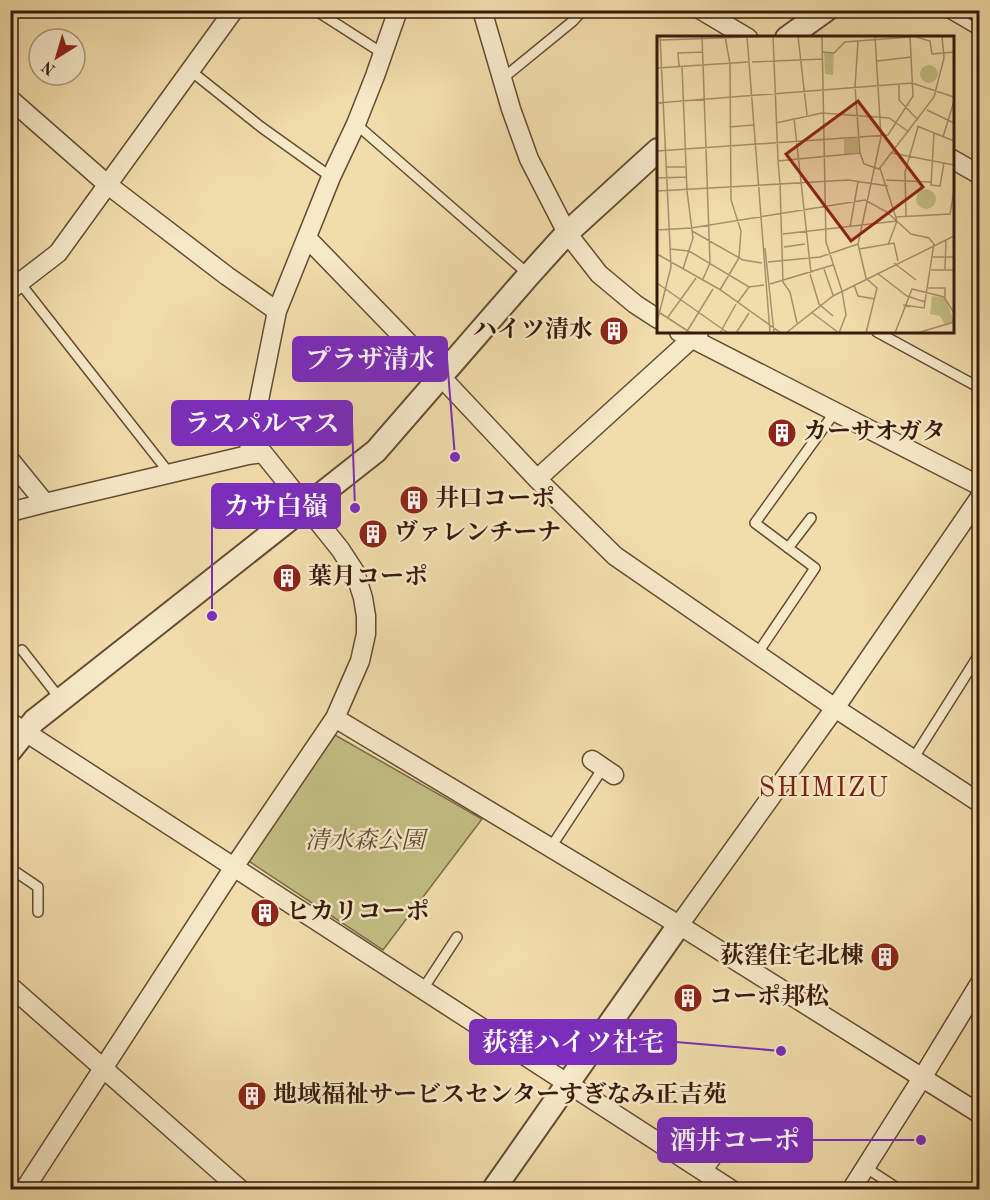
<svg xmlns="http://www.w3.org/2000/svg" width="990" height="1200" font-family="'Old Standard TT','Noto Serif JP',serif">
  <rect width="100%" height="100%" fill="#f1ddab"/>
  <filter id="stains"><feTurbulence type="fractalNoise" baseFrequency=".00333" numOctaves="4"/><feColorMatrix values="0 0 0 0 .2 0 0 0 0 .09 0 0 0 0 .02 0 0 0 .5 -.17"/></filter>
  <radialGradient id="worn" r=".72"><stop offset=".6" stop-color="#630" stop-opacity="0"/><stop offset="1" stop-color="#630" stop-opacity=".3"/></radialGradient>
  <path fill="#c2be83" stroke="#7d6c48" stroke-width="1.5" d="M335,735L482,819L383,950L247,860Z"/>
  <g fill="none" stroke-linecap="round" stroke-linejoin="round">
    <g stroke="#664b34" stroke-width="12">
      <path id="service" d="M315,10L382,53
        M944,10L980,31
        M191,71L261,127L331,177
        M502,79L573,21L583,10
        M356,124L528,274
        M20,283L170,474
        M877,332L980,388
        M788,548L811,518
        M22,650L61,700
        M757,654L815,568L755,523L835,412
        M913,759L980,653
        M551,847L603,768
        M10,868L38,887V912
        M423,989L457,937
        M865,1167L900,1190
        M706,1173L740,1126"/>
    </g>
    <g stroke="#664b34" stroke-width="21">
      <path id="minor" d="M482,10L511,109L529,159L567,233L599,274L635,304L658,319
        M701,10L748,38
        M10,99L108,185L227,276L277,311
        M952,159L980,175
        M307,238L429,364L537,479L615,556L835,708L980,803
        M10,290L58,253L234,10
        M679,332L980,486
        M248,455L277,311L331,177L356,124L375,76L398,10
        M10,460L45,503
        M537,479L699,332
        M10,512L45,503L248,455L263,453L340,549L355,572L363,598L366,616V634L360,661L335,718L234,867L24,1190
        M335,718L679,925L980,1114
        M10,722L732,1190
        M592,760L614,775
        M679,925L835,708L980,497
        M10,986L241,1190
        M851,1190L922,1078L980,983"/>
    </g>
    <g stroke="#664b34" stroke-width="26">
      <path id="tertiary" d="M787,38L826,10
        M10,751L34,721L376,451L529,275L567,233L658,150
        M493,1190L679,925"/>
    </g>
    <use href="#service" stroke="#f6e9c8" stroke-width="9"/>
    <use href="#minor" stroke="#f6e9c8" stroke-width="18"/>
    <use href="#tertiary" stroke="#f6e9c8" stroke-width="22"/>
  </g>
  <defs>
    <g id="building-disc" transform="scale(1.5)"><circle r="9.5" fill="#8f2418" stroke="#f6e9c8"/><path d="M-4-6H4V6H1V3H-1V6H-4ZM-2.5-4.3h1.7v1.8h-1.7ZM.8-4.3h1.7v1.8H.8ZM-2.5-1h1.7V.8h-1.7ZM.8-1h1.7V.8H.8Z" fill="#fff"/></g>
  </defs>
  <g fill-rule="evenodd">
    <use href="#building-disc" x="614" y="331"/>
    <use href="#building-disc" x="782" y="433"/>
    <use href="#building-disc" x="414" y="500"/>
    <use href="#building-disc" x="373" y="534"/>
    <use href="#building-disc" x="287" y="578"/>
    <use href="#building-disc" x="265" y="913"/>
    <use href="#building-disc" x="885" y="957"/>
    <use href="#building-disc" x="688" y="998"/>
    <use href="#building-disc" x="252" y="1096"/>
  </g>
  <g text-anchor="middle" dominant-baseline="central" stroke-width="5" stroke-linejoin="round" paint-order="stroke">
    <g font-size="24" font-weight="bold" fill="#381a0d" stroke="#f6e9c8" text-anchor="start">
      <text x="593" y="331" text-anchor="end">ハイツ清水</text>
      <text x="803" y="433">カーサオガタ</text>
      <text x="435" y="500">井口コーポ</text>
      <text x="394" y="534">ヴァレンチーナ</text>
      <text x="308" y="578">葉月コーポ</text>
      <text x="286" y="913">ヒカリコーポ</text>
      <text x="864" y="957" text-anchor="end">荻窪住宅北棟</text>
      <text x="709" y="998">コーポ邦松</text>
      <text x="273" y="1096">地域福祉サービスセンターすぎなみ正吉苑</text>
    </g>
    <g font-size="24" font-style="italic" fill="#614b30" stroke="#f6e9c8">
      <text x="365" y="842">清水森公園</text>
    </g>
    <g font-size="27" letter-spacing="1.5" fill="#7a1f14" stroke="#f6e9c8">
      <text x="824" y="788">SHIMIZU</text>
    </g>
  </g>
  <g transform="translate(657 36)">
    <rect width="297" height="297" fill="#f1ddab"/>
    <path d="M167,17H177L176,39L168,38ZM263 38a9 9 0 1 1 18 0a9 9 0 1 1-18 0ZM201,102L202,116L187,118V103ZM259 163a10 10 0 1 1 20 0a10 10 0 1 1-20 0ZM275,260L288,262L297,285L289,290L283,280L273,278Z" fill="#c2be83"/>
    <path fill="none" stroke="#a78f6c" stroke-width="1.5" d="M45,0L53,227L46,243M90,0L113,297M116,0L121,124M141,0L150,79M165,0L169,206L185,255M256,0L273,5L275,18L297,16M3,4L123,0M201,5L198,51L203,117L207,128L222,133L277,61L287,22L285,0M166,16L177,17L188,6L252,1M220,25L254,21M95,26L166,23M22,30L21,17L46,16M25,30L30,155L36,202L26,233M0,32L91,26M242,48V64L261,84M0,67L255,47L297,61M270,74L297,87M137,82L154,237M119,87L165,77L232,82L252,96M260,90L297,105M72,91L97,89M277,97L274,149L283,150L287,127M286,101L297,65M0,115L231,99L256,60L253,0M235,117L297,129M9,131H28M223,132L240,185L231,209M0,142L29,141M229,144L274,146M0,155L123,148L121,125L203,117M249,180L248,136L261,91M239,181L293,178L297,154M193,191L201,146M0,194L34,192L208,164L230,176L254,198L272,202L276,207M35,195L86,224L105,227M126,198L240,185M127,211L148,208M108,212L117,297M13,213L32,215L92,251L107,249M202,213L237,207L241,225M0,218L62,253L124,297M276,221H297M111,226L163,221L201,208M237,227L259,244M167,233L176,259M274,234H297M288,234L289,203M220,237L250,260L268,266M153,238L162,268L176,280M0,247L71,297M113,248L176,229M197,249L201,260L218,263M271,252H288V262M63,254L82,222L84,195L74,164L73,28L68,0M81,266L92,251M246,269L267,272L277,207M0,275L34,297M154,276L182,297M11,281L39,242M0,286L14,231L3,0M140,287L133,256L126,246L123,148L191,144L231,150M29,297L56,253M63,297L79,268M79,297L92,277M129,297L176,260L297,200M182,297L189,279L185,255M209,297L220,252L209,242L201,208L224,101L218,0M238,297L255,253L287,261L297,277M260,297L297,286"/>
    <path fill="#8f2418" fill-opacity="0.15" stroke="#8f2418" stroke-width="3" d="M201,65L266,151L194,205L129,118Z"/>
    <rect width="297" height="297" fill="none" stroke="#381a0d" stroke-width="3"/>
  </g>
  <path fill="none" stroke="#7b2cbf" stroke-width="2" d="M455 457L447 359M355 508L352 423M212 616L212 506M781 1051L676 1042M921 1140L812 1140"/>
  <g fill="#7b2cbf" stroke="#f6e9c8" stroke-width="2">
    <circle cx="455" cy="457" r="6"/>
    <circle cx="355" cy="508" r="6"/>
    <circle cx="212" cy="616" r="6"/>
    <circle cx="781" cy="1051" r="6"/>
    <circle cx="921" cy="1140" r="6"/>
  </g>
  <g fill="#7b2cbf" stroke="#7b2cbf" stroke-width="2">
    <rect x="293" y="337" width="154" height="44" rx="6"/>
    <rect x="172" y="401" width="180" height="44" rx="6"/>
    <rect x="212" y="484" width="128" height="44" rx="6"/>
    <rect x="470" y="1020" width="206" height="44" rx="6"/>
    <rect x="658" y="1118" width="154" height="44" rx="6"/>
  </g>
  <g font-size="26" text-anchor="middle" font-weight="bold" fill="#fff">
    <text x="370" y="368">プラザ清水</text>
    <text x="262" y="432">ラスパルマス</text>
    <text x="276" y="515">カサ白嶺</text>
    <text x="573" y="1051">荻窪ハイツ社宅</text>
    <text x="735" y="1149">酒井コーポ</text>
  </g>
  <rect width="990" height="1200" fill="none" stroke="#f1ddab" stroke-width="36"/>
  <rect x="12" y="12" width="966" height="1176" fill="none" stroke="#381a0d" stroke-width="3"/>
  <rect x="18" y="18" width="954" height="1164" fill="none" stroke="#381a0d" stroke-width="1.5"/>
  <g transform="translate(57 57) rotate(217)"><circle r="28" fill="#f6e9c8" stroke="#aa967d" stroke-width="1.5"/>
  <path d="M0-4.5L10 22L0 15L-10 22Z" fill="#8f2418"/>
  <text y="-9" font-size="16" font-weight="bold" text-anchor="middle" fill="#381a0d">N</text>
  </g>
  <rect width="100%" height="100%" filter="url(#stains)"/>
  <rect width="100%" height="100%" fill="url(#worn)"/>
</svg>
